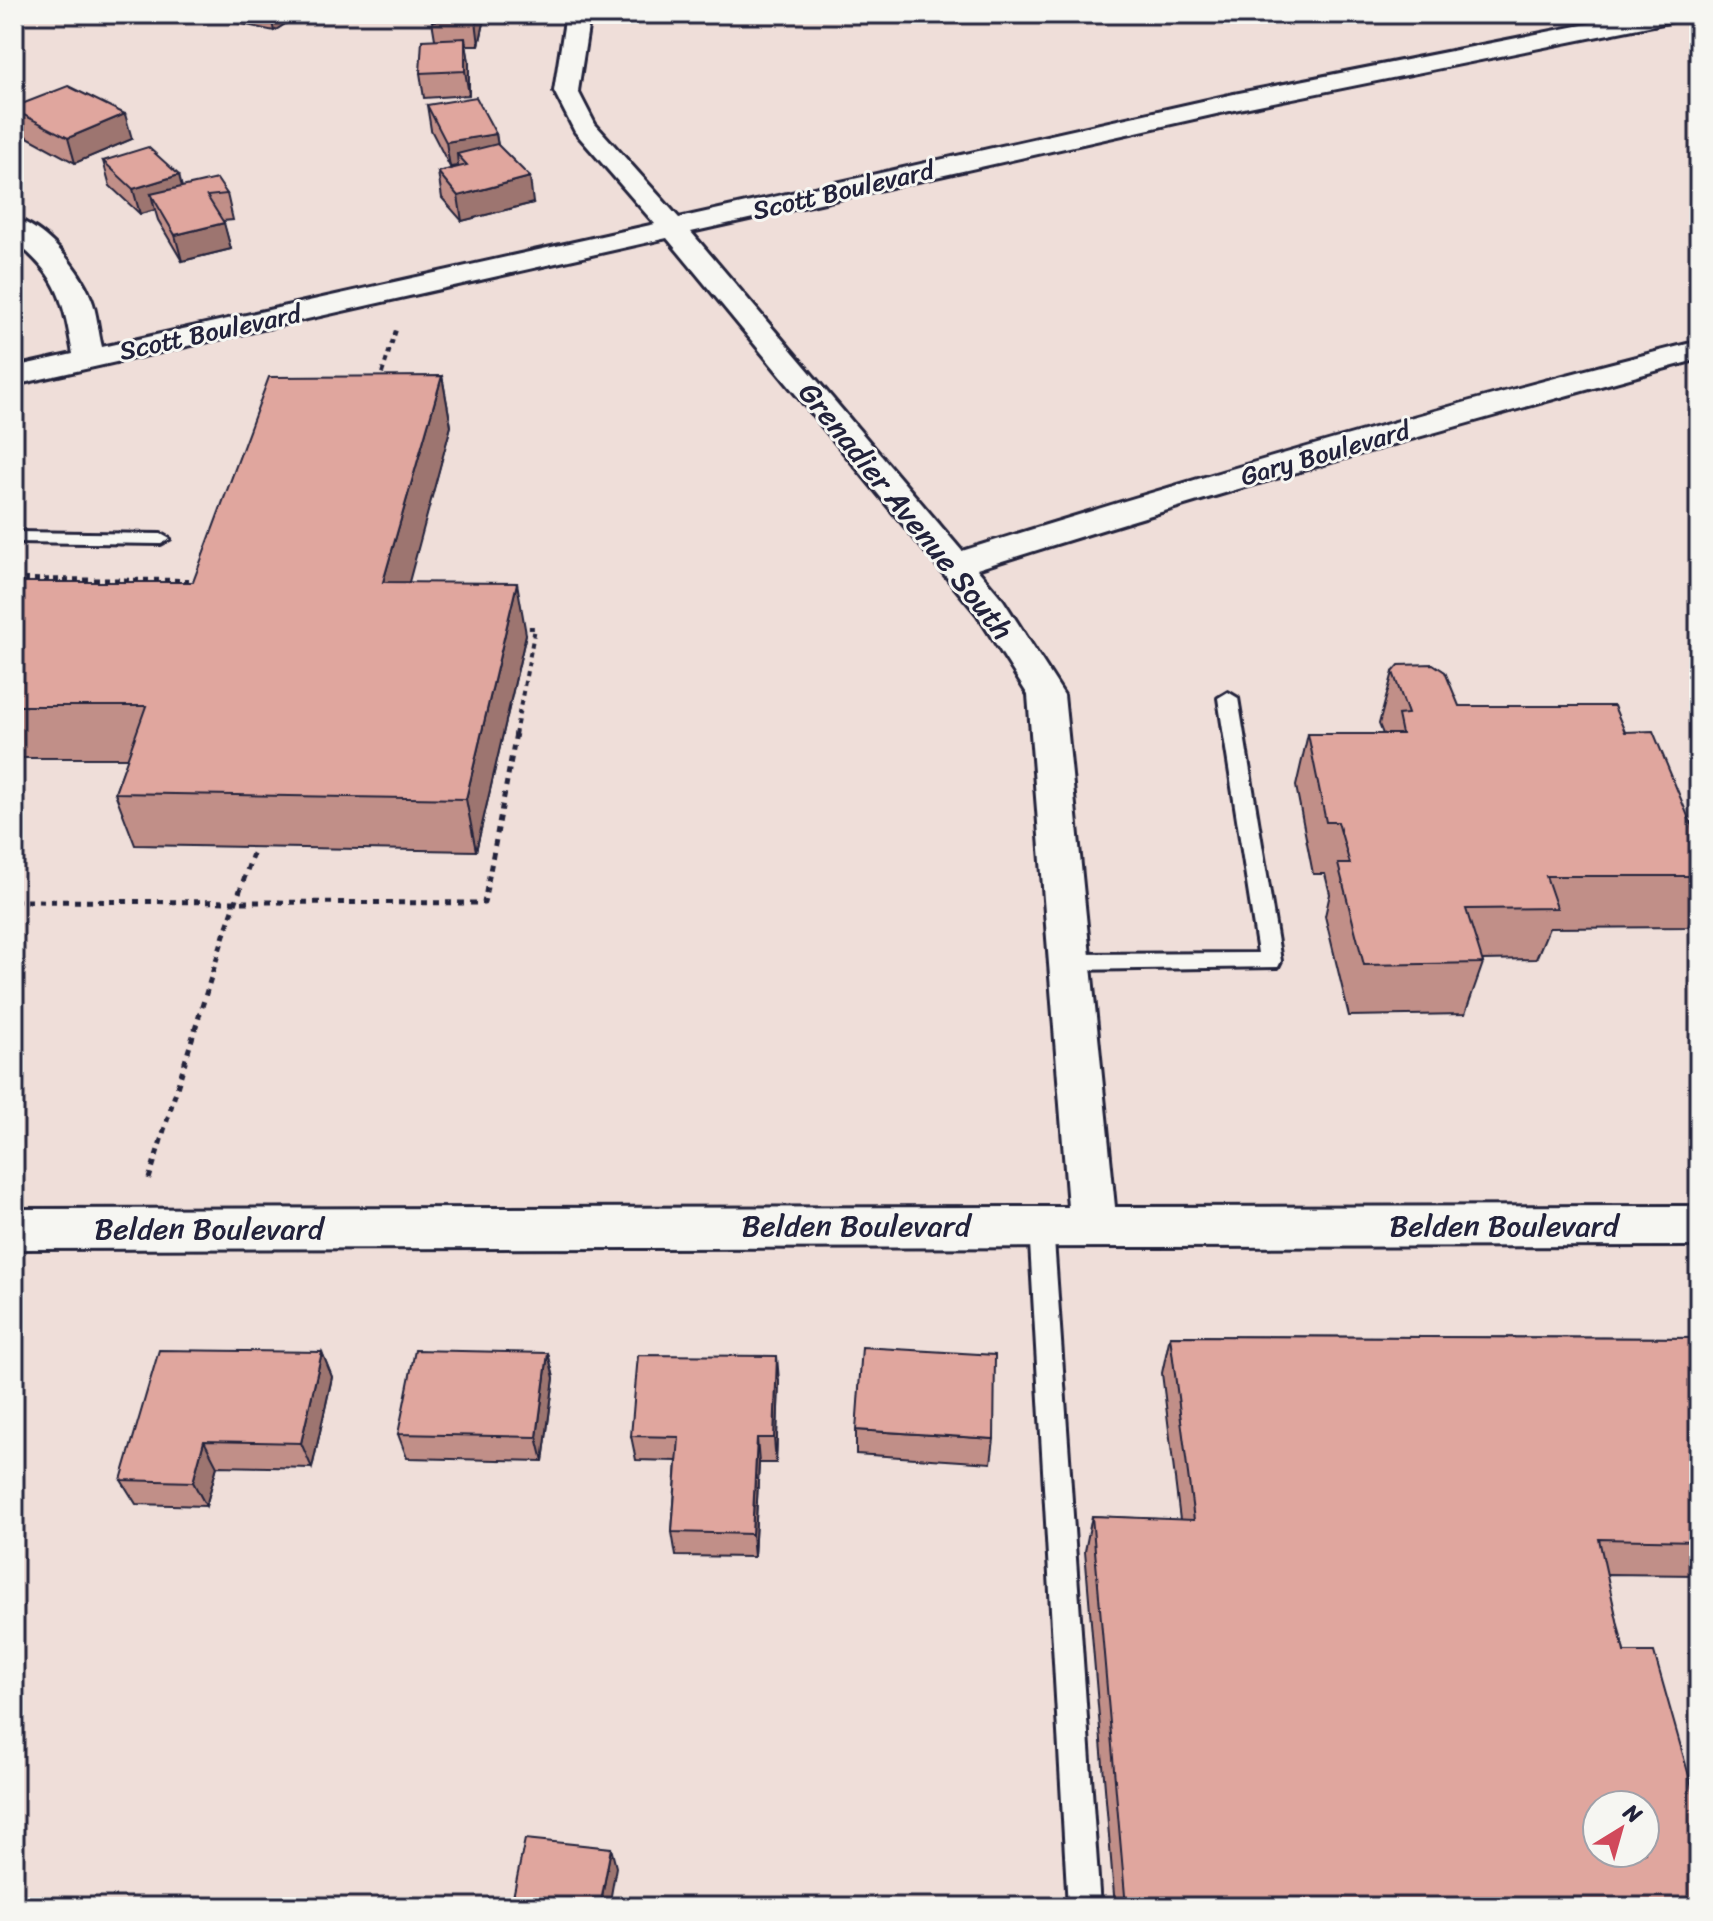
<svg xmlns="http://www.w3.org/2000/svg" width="1713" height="1921" font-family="Sriracha,sans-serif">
  <rect width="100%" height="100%" fill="#efded9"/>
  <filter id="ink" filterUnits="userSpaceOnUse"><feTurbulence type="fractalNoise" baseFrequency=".0125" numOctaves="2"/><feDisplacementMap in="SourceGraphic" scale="16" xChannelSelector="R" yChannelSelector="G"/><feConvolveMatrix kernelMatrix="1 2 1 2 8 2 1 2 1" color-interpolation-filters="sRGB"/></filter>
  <g filter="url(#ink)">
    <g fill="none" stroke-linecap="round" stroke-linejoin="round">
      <g stroke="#22223b" stroke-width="6">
        <path id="lane" d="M14,532L161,534L170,539L161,544L14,542Z
          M1228,692L1238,698L1281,961L1278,967L1070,970L1062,968L1059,962L1062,956L1070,954L1258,953L1218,698Z
          M1041,1215L1050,1218L1053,1225L1100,1907H1068L1029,1225L1032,1218Z"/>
      </g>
      <g stroke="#22223b" stroke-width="6">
        <path id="street" d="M566,14H590L578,91L595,124L679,218L1234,94L1638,14H1685L1681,19L1673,21L1234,110L691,232L962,551C1205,475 1451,403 1699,341V359C1457,425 1216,493 977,569L1003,600L1064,695L1115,1207L1699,1206V1246L14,1249V1209L1068,1207L1028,695L977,614L667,238L14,385V367L73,354C63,299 59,276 14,241V219C45,226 80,269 91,298C97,312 98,332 102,347L655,224L575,132L554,91Z"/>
      </g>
      <path stroke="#22223b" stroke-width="4" stroke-dasharray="5 5" stroke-linecap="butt" d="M379,383L397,327
        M14,579L197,580
        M515,735L535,628H518"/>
      <path stroke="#22223b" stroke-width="5" stroke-dasharray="6 6" stroke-linecap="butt" d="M14,901L484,903L516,733
        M149,1179L224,935L255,848"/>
      <use href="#lane" fill="#f6f6f2" fill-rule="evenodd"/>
      <use href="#street" fill="#f6f6f2" fill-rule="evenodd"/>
    </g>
    <path fill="#c18f88" stroke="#22223b" stroke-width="2" d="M208,14H298V16L274,31L209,17Z
      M434,14H486L479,45H466L469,62V95L424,98L420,73L435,39L432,21Z
      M427,105L496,134L498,145L533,203L462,221L442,198L438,172L459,167L458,166L450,167L431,130Z
      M14,107L132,139L75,163L20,133L14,116Z
      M103,161L182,187L227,194L233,220L223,221L231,249L182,261L158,220L155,210L140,214L110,186Z
      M442,376L451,426L408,582L526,634L476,851L135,845L115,793L128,758H14V582H193Z
      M1393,672L1459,706L1625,732L1699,843V905L1688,927L1549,928L1536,959L1482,960L1483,963L1465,1014L1349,1016L1325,916L1330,894L1325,874H1313L1296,786L1308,734H1383L1379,724Z
      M1170,1336L1699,1338V1575L1606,1574L1624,1652L1699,1907H1115L1085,1551L1092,1516L1180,1520L1162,1373Z
      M322,1352L332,1377L312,1468L217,1466L206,1506L136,1504L121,1480Z
      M548,1353L554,1378L543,1461L407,1458L398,1434Z
      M779,1381L776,1463H759L754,1557L676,1556L672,1532L677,1461L636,1460L631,1436Z
      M856,1430L994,1439L991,1463L856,1454Z"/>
    <path fill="#9d746f" stroke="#22223b" stroke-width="2" d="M270,14H298V16L274,31Z
      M477,14H486L479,45L476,21Z
      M465,38L469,62V95L465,71Z
      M125,114L132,139L75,163L68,138Z
      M496,134L500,159L457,154L458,166L450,167L446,142Z
      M179,175L185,200L151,194L155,210L140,214L133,189Z
      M530,177L533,203L462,221L458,196Z
      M224,223L231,249L182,261L175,235Z
      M442,376L451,426L395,634L383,582Z
      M517,583L526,634L476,851L466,799Z
      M322,1352L332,1377L312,1468L301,1443Z
      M548,1353L554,1378L543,1461L537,1437Z
      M777,1356L779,1381L776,1463L774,1438Z
      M757,1438L759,1463L754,1557L752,1534Z
      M204,1441L217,1466L206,1506L193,1482Z
      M611,1848L616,1867L609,1907H600Z"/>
    <path fill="#e0a69e" stroke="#22223b" stroke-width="2" fill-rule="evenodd" d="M434,14H477L476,21H432Z
      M465,38V71L420,73L422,40Z
      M68,86L125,114L68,138L14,110V107Z
      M476,97L496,134L446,142L427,105Z
      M497,144L530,177L458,196L438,172L467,165L457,154Z
      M148,147L179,175L133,189L103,161Z
      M217,179L227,194L207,196L224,223L175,235L151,194Z
      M442,376L383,582L517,583L466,799L115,793L146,706H14V582H193L269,377Z
      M1433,664L1445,672L1459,706H1614L1625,732L1653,731L1699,843V876H1546L1557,908L1466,909L1483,963L1364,965L1338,864H1350L1338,822H1326L1308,734H1402L1398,715L1408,714L1393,672L1399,665Z
      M1170,1336L1699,1338V1541L1599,1539L1624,1652H1654L1699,1811V1907H1126L1092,1516L1194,1520ZM1597,1805H1645V1853H1597Z
      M862,1347L995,1355L994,1439L856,1430Z
      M159,1350L322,1352L301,1443L204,1441L193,1482L121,1480Z
      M415,1350L548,1353L537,1437L398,1434Z
      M638,1355L777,1356L774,1438H757L752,1534L672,1532L679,1437L631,1436Z
      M525,1839L611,1848L600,1907H511Z"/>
  </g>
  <g text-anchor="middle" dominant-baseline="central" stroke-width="6" stroke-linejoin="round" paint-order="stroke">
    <g font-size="26" fill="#22223b" stroke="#f6f6f2">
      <text transform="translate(843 190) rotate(-13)">Scott Boulevard</text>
      <text transform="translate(210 332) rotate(-12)">Scott Boulevard</text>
      <text transform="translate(1325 453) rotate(-16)">Gary Boulevard</text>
    </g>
    <g font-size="30" fill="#22223b" stroke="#f6f6f2">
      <text transform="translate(906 511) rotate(51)">Grenadier Avenue South</text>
      <text x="856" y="1226">Belden Boulevard</text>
      <text x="1504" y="1226">Belden Boulevard</text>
      <text x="209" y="1229">Belden Boulevard</text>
    </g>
  </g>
  <rect width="1713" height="1921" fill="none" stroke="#f6f6f2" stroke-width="48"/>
  <rect x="24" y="24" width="1665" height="1873" fill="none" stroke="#22223b" stroke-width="3" filter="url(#ink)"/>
  <g transform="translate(1621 1829) rotate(37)"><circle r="38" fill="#f6f6f2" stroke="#a1a1a9" stroke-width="2"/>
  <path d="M0-6L14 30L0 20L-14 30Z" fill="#d1495b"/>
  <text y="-12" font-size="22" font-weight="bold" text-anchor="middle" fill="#22223b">N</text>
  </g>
</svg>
